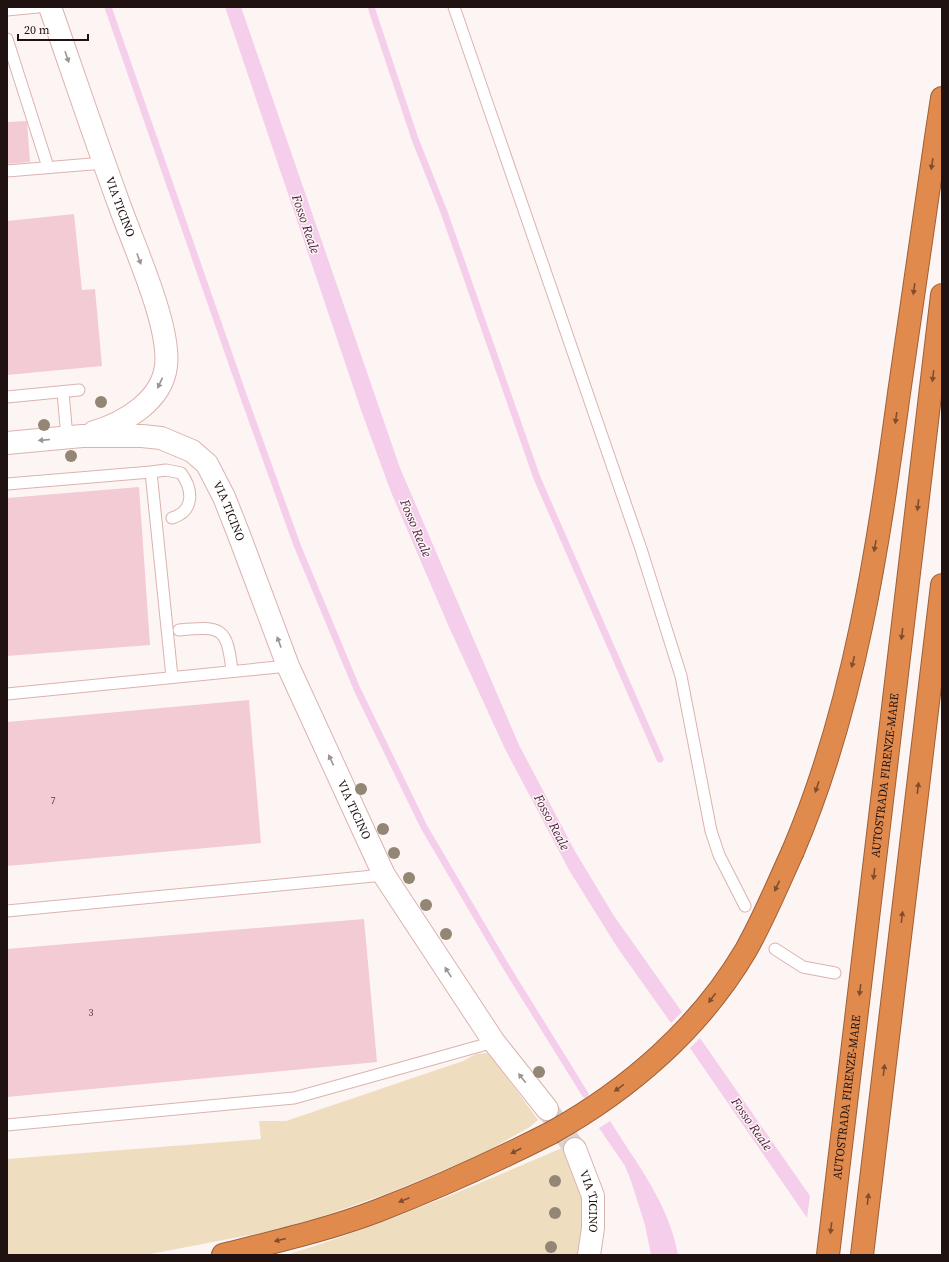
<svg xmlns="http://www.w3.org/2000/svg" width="949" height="1262" font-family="'Source Serif 4',serif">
  <rect width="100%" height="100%" fill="#fdf5f3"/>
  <path fill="#efddc0" d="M487,1053L495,1061L538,1120L530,1127L478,1156L386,1194L292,1227L145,1255H7V1159L261,1139L259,1121H286L463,1061L476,1054Z
    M562,1148L574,1169L585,1203L580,1255H286C381,1226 471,1187 562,1148Z"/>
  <path fill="#f4ceea" d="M225,7H241L400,468L519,745L576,853L614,916L682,1012L671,1023L617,947L569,870L505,749L449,627L391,492L361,410Z
    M700,1038L810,1196L807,1218L690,1048Z
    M610,1121C637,1164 669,1204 678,1255H651L645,1225L631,1181L625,1166L599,1128Z"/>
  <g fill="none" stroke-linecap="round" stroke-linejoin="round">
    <path stroke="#f4ceea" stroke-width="7" d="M108,7L242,392L297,545L357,689L424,827L505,965L585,1094
      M371,7L415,139L444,212L537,478L660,759"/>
  </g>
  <path fill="#f3cbd5" d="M27,121L30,162L7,164V122Z
    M74,214L82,290L95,289L102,366L7,375V221Z
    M139,487L150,645L7,656V498Z
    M249,700L261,843L7,866V722Z
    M364,919L377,1062L7,1097V949Z"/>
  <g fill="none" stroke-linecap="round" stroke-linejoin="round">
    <path stroke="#dcd3d1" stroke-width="22" stroke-dasharray="22 11" stroke-linecap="butt" d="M547,1109L575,1149"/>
    <g stroke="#dbb3ae" stroke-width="13">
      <path id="lane" d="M454,7L641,549L681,676L711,831L719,855L745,906
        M7,10L38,7
        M7,39L48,167
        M7,171L104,163
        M63,392L67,438
        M7,397L79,390
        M7,484L151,472
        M172,518C195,511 193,489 181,473L166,470L151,472L172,677
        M179,630C222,626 227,627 232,671
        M7,694L288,666
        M7,911L384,875
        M775,949L803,967L835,973
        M7,1125L294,1098L494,1042"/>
    </g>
    <g stroke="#dbb3ae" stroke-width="24">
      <g id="street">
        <path id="s1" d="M50,7C73,73 95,139 119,204C133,244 171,326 166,366C162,401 124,423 94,432"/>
        <path id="s2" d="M7,443L82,436H142L161,438L192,451L207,464L224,497L239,535L288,666L384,875L494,1042L547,1109"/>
        <path id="s3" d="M575,1149L593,1196V1228L589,1255"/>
      </g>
    </g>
    <g stroke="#9d6038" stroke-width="24">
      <g id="highway">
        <path d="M793,851C855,706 878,547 899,393C913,294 927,196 942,98"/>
        <path d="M223,1255C274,1242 327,1230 377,1211C437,1188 494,1162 551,1133"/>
        <path id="s4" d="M828,1255L942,295"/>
        <path d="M862,1255L942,585"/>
      </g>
    </g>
    <use href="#lane" stroke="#fff" stroke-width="11"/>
    <use href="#street" stroke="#fff" stroke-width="22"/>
    <use href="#highway" stroke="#e18a4d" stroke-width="22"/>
    <g stroke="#9d6038" stroke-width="24" stroke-linecap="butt">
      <path id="highway-bridge" d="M551,1133C630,1089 700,1028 746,950C764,918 778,884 793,851"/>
    </g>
    <use href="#highway-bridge" stroke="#e18a4d" stroke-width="22"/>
  </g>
  <g fill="#938674">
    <circle cx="101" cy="402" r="6"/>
    <circle cx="44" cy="425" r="6"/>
    <circle cx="71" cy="456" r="6"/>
    <circle cx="361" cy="789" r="6"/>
    <circle cx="383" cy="829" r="6"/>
    <circle cx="394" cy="853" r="6"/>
    <circle cx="409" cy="878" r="6"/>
    <circle cx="426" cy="905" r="6"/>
    <circle cx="446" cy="934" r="6"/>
    <circle cx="539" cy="1072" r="6"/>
    <circle cx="555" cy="1181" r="6"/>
    <circle cx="555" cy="1213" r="6"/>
    <circle cx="551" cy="1247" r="6"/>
  </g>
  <defs><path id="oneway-solid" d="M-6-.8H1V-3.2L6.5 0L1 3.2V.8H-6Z"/></defs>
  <g fill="#9a9493">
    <use href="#oneway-solid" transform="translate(67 57) rotate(71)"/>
    <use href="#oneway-solid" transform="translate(139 259) rotate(70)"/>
    <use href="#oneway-solid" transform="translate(160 383) rotate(115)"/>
    <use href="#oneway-solid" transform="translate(44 440) rotate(175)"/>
    <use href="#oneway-solid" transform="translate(279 642) rotate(-110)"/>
    <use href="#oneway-solid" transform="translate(331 760) rotate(-115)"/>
    <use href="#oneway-solid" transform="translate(448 972) rotate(-123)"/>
    <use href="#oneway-solid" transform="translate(522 1078) rotate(-128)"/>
  </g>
  <g fill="#804e2e">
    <use href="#oneway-solid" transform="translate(932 164) rotate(99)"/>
    <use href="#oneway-solid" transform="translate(914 289) rotate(98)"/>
    <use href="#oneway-solid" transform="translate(933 376) rotate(97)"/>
    <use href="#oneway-solid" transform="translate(896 418) rotate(98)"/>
    <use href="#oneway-solid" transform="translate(918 505) rotate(97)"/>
    <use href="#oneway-solid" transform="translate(875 546) rotate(100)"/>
    <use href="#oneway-solid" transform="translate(902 634) rotate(97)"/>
    <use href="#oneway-solid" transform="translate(853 662) rotate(104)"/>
    <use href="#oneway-solid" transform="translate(817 787) rotate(108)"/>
    <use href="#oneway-solid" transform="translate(918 788) rotate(-83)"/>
    <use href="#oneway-solid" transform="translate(874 874) rotate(97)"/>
    <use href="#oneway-solid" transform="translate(777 886) rotate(115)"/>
    <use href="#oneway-solid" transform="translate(902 917) rotate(-83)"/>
    <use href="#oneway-solid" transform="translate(860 990) rotate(97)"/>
    <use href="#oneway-solid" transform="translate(712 998) rotate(127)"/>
    <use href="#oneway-solid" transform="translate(884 1070) rotate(-83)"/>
    <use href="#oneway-solid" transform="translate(619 1088) rotate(144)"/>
    <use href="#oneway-solid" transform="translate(516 1151) rotate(153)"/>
    <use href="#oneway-solid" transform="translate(868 1199) rotate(-83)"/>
    <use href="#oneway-solid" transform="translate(404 1200) rotate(158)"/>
    <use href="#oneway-solid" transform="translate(831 1228) rotate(97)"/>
    <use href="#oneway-solid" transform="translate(280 1240) rotate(166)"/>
  </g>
  <g text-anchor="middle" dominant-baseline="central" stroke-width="3" stroke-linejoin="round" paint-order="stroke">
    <g font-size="10" fill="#544041">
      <text x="53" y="800">7</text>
      <text x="91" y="1012">3</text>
    </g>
    <g font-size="12" fill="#1f1210" stroke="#fdf5f3">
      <text stroke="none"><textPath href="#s1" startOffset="212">VIA TICINO</textPath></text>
      <text stroke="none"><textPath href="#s2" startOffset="260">VIA TICINO</textPath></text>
      <text stroke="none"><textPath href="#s4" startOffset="483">AUTOSTRADA FIRENZE-MARE</textPath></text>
      <text stroke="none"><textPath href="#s2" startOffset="584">VIA TICINO</textPath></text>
      <text stroke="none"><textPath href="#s4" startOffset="159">AUTOSTRADA FIRENZE-MARE</textPath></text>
      <text stroke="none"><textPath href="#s3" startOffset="55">VIA TICINO</textPath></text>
    </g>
    <g font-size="13" font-style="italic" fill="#46193e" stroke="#fdf5f3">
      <text transform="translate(306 224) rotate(71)">Fosso Reale</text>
      <text transform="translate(416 528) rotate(67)">Fosso Reale</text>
      <text transform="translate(552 822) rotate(62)">Fosso Reale</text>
      <text transform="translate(752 1124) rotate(55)">Fosso Reale</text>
    </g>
  </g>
  <rect width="949" height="1262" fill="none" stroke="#1f1210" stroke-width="16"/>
  <path d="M18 34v6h70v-6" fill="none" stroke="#1f1210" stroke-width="2"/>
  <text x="24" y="34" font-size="12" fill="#1f1210" stroke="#fdf5f3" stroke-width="3" paint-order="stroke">20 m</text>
</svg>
